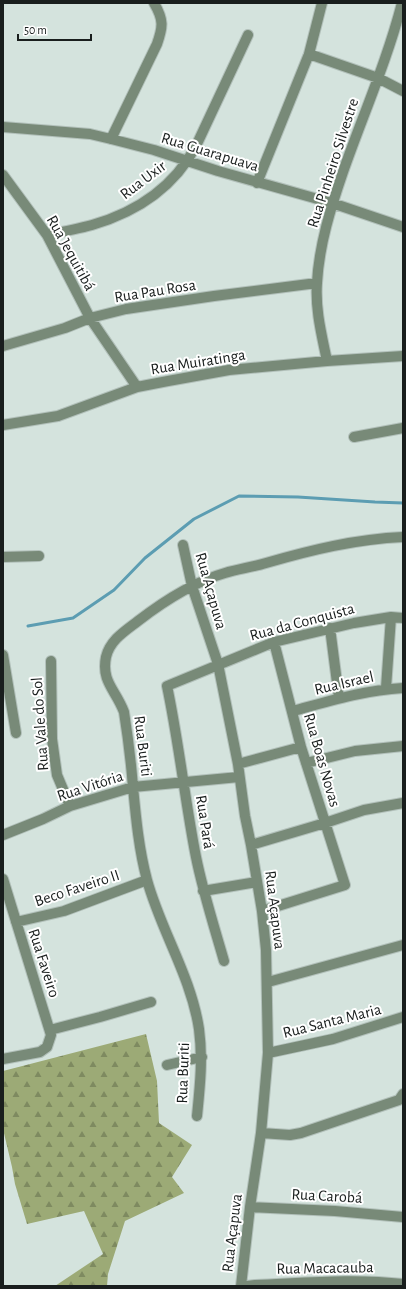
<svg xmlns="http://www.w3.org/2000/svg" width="406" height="1289" font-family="'Alegreya Sans',sans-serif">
  <defs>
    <pattern id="forest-firs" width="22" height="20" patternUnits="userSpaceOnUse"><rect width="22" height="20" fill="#9caa76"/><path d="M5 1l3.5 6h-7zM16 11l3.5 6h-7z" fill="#7e8a60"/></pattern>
  </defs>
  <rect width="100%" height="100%" fill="#d4e3dd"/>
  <path fill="url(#forest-firs)" d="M146,1034L157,1081L159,1123L192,1145L172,1177L184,1193L125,1221L108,1274L107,1286H55L103,1254L84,1211L27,1224L15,1184L12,1167L3,1129V1071Z"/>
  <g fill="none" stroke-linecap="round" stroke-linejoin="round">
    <path stroke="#5c9db2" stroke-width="3" d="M28,626L73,618L114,590L145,558L194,519L239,496L298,497L375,502L403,503"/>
    <g stroke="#b2c0ba" stroke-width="12">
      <path id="minor" d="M309,54L378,78L403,91
        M3,127L90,134L111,139L154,150L218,171L332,203L403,227
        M111,139L157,44C163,27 164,20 154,3
        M3,175L47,235L90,318L137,387
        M257,183L309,54L322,3
        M47,235C62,232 77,229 92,225C137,212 174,187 196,146L248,35
        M3,346L65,328L90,318L126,309L214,296L317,283
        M327,361C322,336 315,310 317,283C319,245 331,207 343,172C363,115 387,61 402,3
        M3,425L58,416L137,387L168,381L229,370L327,361L403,356
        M354,437L403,428
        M183,545L192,586L218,664L238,764L245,816L251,845L262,911L266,950L268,1053L261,1133L250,1207L241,1286
        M3,557L39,556
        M330,628L339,698
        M3,655L16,733
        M51,661L52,739L57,775L70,806
        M386,688L391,617
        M293,711C329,701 365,690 403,688
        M306,763L355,751L403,746
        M238,764L301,747
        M3,835L43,819L70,806L133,787L239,777
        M251,845L325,823L364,810L403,803
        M3,879L51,1035L47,1047L40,1052L3,1059
        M203,891L257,882
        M262,911L345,885L301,747L274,642
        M16,922L64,911L147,880
        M224,961C214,926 203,892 196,857C185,801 179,743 167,686L274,642L354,623L391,617L403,618
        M268,982L403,945
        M50,1030L100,1017L151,1002
        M268,1053L333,1039L403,1017
        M167,1065L202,1057
        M197,1116C200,1086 203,1059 199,1029C191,976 161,931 147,880C139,850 136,819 133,787C131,762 128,737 124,712C116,690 101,682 106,657C110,640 125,631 138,621C164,601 193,582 225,573C239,569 253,567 266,563C311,550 356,539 403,537
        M261,1133L290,1135L301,1133L387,1104L399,1100L403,1094
        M250,1207L335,1211L403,1217
        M247,1286L255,1285C304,1283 354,1278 403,1284"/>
    </g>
    <use href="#minor" stroke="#788a78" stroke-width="10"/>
  </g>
  <g text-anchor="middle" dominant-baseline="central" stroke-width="4" stroke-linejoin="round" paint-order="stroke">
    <g font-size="16" fill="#191e1d" stroke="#fff">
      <text transform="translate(210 152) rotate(17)">Rua Guarapuava</text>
      <text transform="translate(333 163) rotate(-72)">Rua Pinheiro Silvestre</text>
      <text transform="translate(143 180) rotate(-37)">Rua Uxir</text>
      <text transform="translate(71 253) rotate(61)">Rua Jequitibá</text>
      <text transform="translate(155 291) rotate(-9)">Rua Pau Rosa</text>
      <text transform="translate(198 362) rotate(-9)">Rua Muiratinga</text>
      <text transform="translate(211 591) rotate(74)">Rua Açapuva</text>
      <text transform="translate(302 622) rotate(-15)">Rua da Conquista</text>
      <text transform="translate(344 683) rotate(-13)">Rua Israel</text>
      <text transform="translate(40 724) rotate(-94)">Rua Vale do Sol</text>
      <text transform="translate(143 746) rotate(83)">Rua Buriti</text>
      <text transform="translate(322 760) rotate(74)">Rua Boas Novas</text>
      <text transform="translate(90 786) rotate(-18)">Rua Vitória</text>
      <text transform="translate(205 822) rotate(81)">Rua Pará</text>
      <text transform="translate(77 888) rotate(-18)">Beco Faveiro II</text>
      <text transform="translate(275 910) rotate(83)">Rua Açapuva</text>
      <text transform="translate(44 963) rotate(72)">Rua Faveiro</text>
      <text transform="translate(332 1021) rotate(-14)">Rua Santa Maria</text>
      <text transform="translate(183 1073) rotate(-88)">Rua Buriti</text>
      <text transform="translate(327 1196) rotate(3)">Rua Carobá</text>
      <text transform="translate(232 1233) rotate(-83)">Rua Açapuva</text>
      <text transform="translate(325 1268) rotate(-1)">Rua Macacauba</text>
    </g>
  </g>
  <rect width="406" height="1289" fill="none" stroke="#191e1d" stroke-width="8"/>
  <path d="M18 34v6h73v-6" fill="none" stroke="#191e1d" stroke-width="2"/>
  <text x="24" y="34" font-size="12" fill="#191e1d" stroke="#ffffff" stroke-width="3" paint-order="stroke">50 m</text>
</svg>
